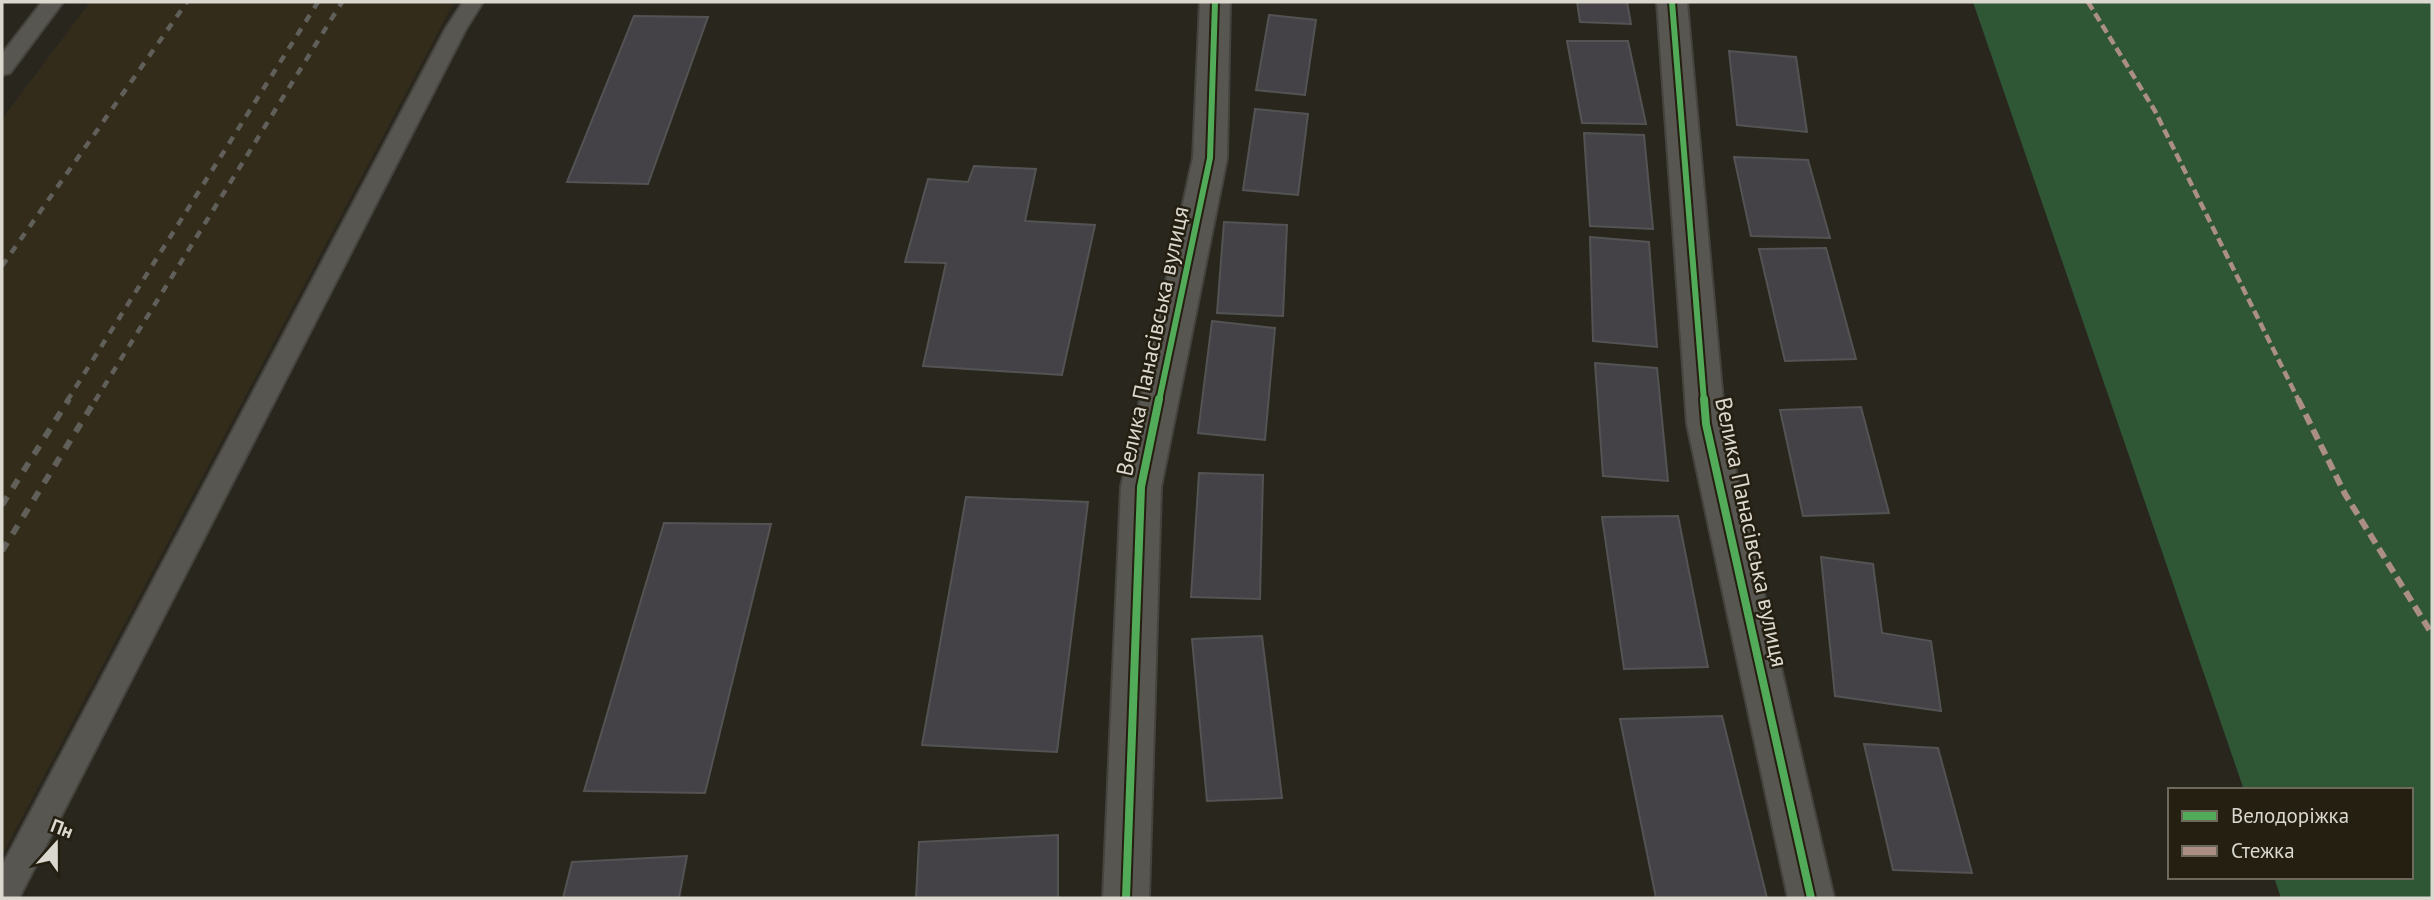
<svg xmlns="http://www.w3.org/2000/svg" width="2434" height="900" font-family="'PT Sans',sans-serif">
  <rect width="100%" height="100%" fill="#29261e"/>
  <path fill="#332c1a" d="M90,2H454L2,855V119Z"/>
  <path fill="#2f5736" d="M1973,2H2432V898H2281L2274,877H2411V790H2244Z"/>
  <path fill="#444247" stroke="#545353" stroke-width="2" d="M1577,2H1627L1631,24L1580,22Z
    M1269,15L1316,20L1305,95L1256,90Z
    M634,16L708,17L648,184L567,182Z
    M1567,41H1628L1646,124L1582,123Z
    M1729,51L1796,57L1807,132L1737,125Z
    M1255,109L1308,114L1298,195L1243,190Z
    M1584,133L1644,135L1653,229L1590,226Z
    M1734,157L1808,160L1830,238L1751,236Z
    M974,166L1036,169L1025,221L1095,225L1062,375L923,366L946,263L905,262L928,179L968,182Z
    M1224,222L1287,225L1283,316L1217,313Z
    M1590,237L1649,242L1657,347L1593,341Z
    M1826,248L1856,359L1785,361L1759,249Z
    M1212,321L1275,328L1265,440L1198,433Z
    M1595,363L1657,368L1668,481L1603,476Z
    M1861,407L1889,513L1803,516L1780,410Z
    M1199,473L1263,475L1260,599L1191,597Z
    M966,497L1088,502L1057,752L922,745Z
    M1678,516L1708,667L1624,669L1602,517Z
    M664,523L771,524L705,793L584,791Z
    M1821,557L1873,564L1882,633L1931,641L1941,711L1835,696Z
    M1262,636L1282,798L1207,801L1192,639Z
    M1722,716L1767,898H1656L1620,719Z
    M1864,744L1938,748L1972,873L1893,870Z
    M1058,835V898H916L919,842Z
    M687,856L679,898H563L572,862Z"/>
  <g fill="none" stroke-linecap="round" stroke-linejoin="round">
    <g stroke="#45433d" stroke-width="4">
      <path id="service" d="M42,2H63L10,73L2,75V54Z
        M463,2H483L466,29L19,898H2V866L446,28Z"/>
    </g>
    <g stroke="#45433d" stroke-width="4">
      <path id="minor" d="M1200,2H1230L1227,158L1161,487L1149,898H1103L1121,487L1193,158Z
        M1657,2H1687L1725,424L1834,898H1788L1687,424Z"/>
    </g>
    <use href="#service" fill="#585650" fill-rule="evenodd"/>
    <use href="#minor" fill="#585650" fill-rule="evenodd"/>
    <path stroke="#615f5a" stroke-width="4.5" stroke-dasharray="8 8" stroke-linecap="butt" d="M2,266L187,2
      M67,401L318,2
      M95,401L342,2"/>
    <path stroke="#615f5a" stroke-width="6" stroke-dasharray="10 10" stroke-linecap="butt" d="M2,505L69,399
      M2,551L96,399"/>
    <path stroke="#ac8f84" stroke-width="4.5" stroke-dasharray="9 4.5" stroke-linecap="butt" d="M2088,2L2155,111L2299,401"/>
    <path stroke="#ac8f84" stroke-width="6" stroke-dasharray="11 6" stroke-linecap="butt" d="M2298,399L2345,494L2432,634"/>
    <g stroke="#241f11" stroke-width="10">
      <path id="cycleway-far1" d="M1672,2L1704,401
        M1159,401L1210,158L1215,2"/>
    </g>
    <g stroke="#241f11" stroke-width="12">
      <path id="cycleway" d="M1704,399L1706,424L1811,898
        M1126,898L1141,487L1159,399"/>
    </g>
    <use href="#cycleway-far1" stroke="#51ab58" stroke-width="6"/>
    <use href="#cycleway" stroke="#51ab58" stroke-width="8"/>
  </g>
  <g text-anchor="middle" dominant-baseline="central" stroke-width="5" stroke-linejoin="round" paint-order="stroke">
    <g font-size="23" fill="#dbd8cf" stroke="#241f11">
      <text transform="translate(1152 341) rotate(-78)">Велика Панасівська вулиця</text>
      <text transform="translate(1752 532) rotate(78)">Велика Панасівська вулиця</text>
    </g>
  </g>
  <rect width="2434" height="900" fill="none" stroke="#dbd8cf" stroke-width="7"/>
  <rect x="2168" y="788" width="245" height="91" fill="#241f11" stroke="#6d695d" stroke-width="2"/>
  <rect x="2182" y="811" width="35" height="10" fill="#51ab58" stroke="#6d695d" stroke-width="2"/>
  <text x="2231" y="823" font-size="21" fill="#dbd8cf">Велодоріжка</text>
  <rect x="2182" y="846" width="35" height="10" fill="#ac8f84" stroke="#6d695d" stroke-width="2"/>
  <text x="2231" y="858" font-size="21" fill="#dbd8cf">Стежка</text>
  <g transform="translate(56 844) rotate(21)" stroke="#241f11" stroke-width="5" paint-order="stroke">
  <path d="M0-5L12 26L0 18L-12 26Z" fill="#dbd8cf"/>
  <text y="-10" font-size="19" font-weight="bold" text-anchor="middle" fill="#dbd8cf">Пн</text>
  </g>
</svg>
